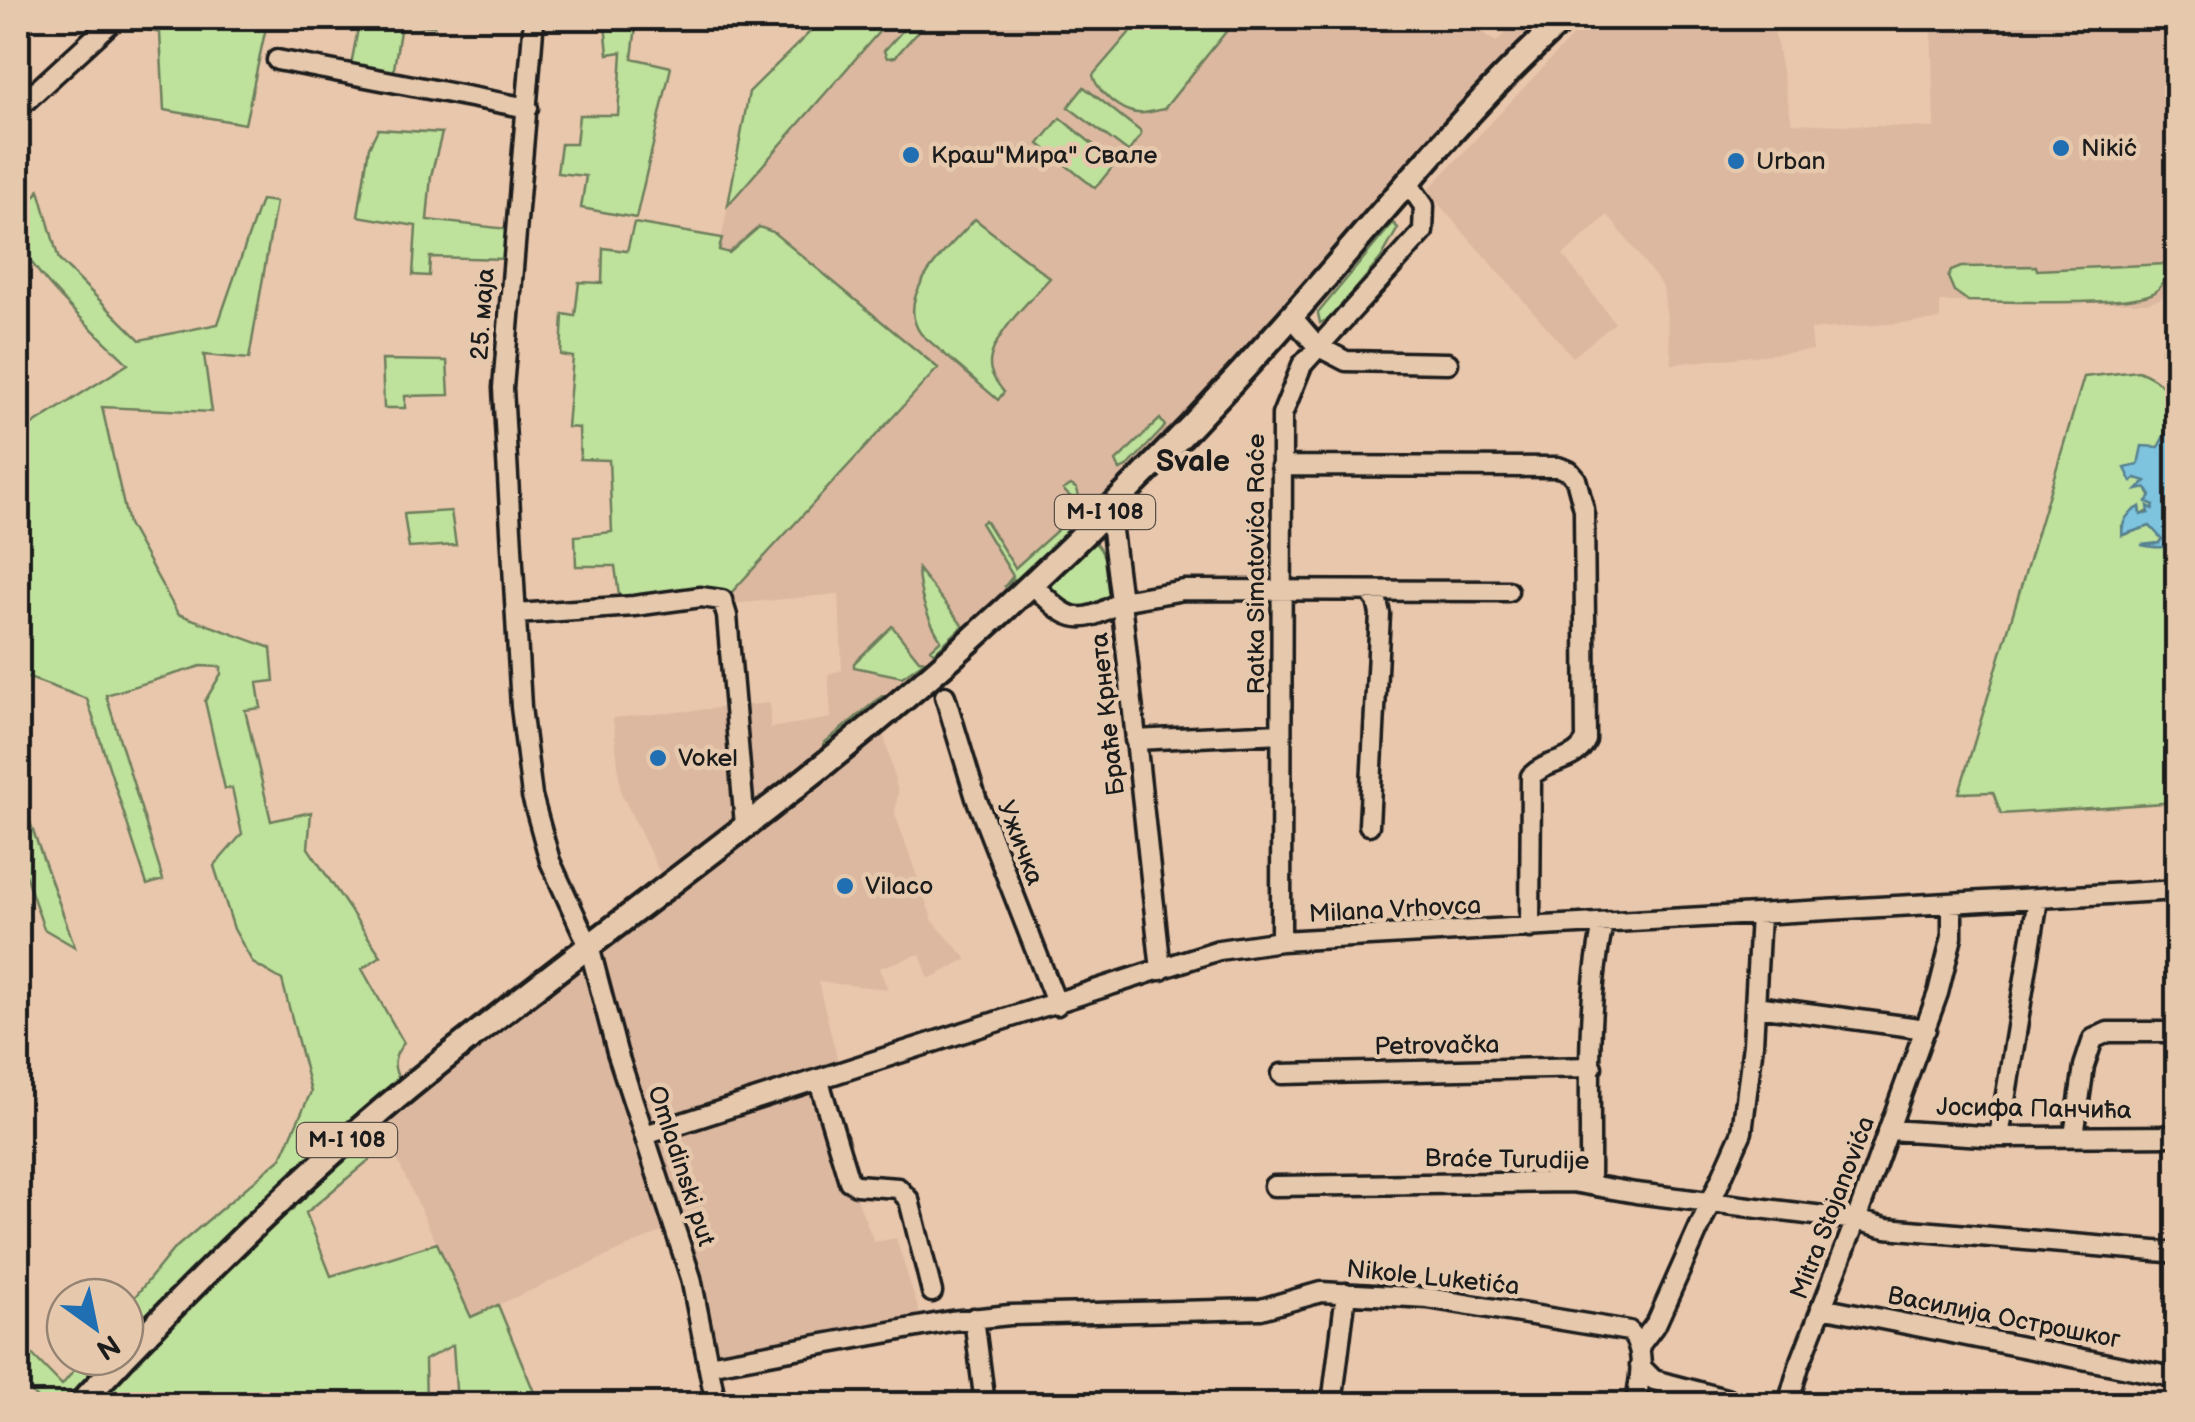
<svg xmlns="http://www.w3.org/2000/svg" width="2195" height="1422" font-family="'Balsamiq Sans',sans-serif">
  <rect width="100%" height="100%" fill="#e9c7ac"/>
  <filter id="ink" filterUnits="userSpaceOnUse"><feTurbulence type="fractalNoise" baseFrequency=".01" numOctaves="2"/><feDisplacementMap in="SourceGraphic" scale="20" xChannelSelector="R" yChannelSelector="G"/><feConvolveMatrix kernelMatrix="1 2 1 2 8 2 1 2 1" color-interpolation-filters="sRGB"/></filter>
  <g filter="url(#ink)">
    <path fill="#dcb8a0" d="M891,18H1142L1093,75L1096,87L1129,111L1145,113L1165,109L1237,18H1465L1496,42L1514,26L1512,18H1551L1191,412L1092,514L843,738L663,879L621,793L613,718L770,703V728L831,718L828,674L842,670L839,594L731,604V593L938,368L749,234L730,253L719,250L728,205Z
      M1589,18H1772L1792,123L1934,128L1931,18H2177L2178,167L2173,169L2171,209L2173,283L2160,299L2147,303L1940,302V320L1811,330L1813,350L1672,364L1663,287L1608,215L1563,255L1615,323L1573,357L1427,191Z
      M882,727L898,792L895,814L933,921L967,959L929,979L920,954L879,968L888,989L818,982L840,1069L671,1123L656,1122L645,1116L601,972L605,953Z
      M571,974H582L588,984L668,1229L471,1317L380,1123L560,978Z
      M814,1091L874,1242L896,1238L921,1318L718,1357L712,1326L658,1144Z"/>
    <path fill="#bee19b" stroke="#6d7e5c" stroke-width="2.5" d="M125,18H268L245,124L164,110L160,33L118,23Z
      M360,18H435L434,26L401,24L393,75L351,65Z
      M623,18H637L632,58L671,67L636,218L581,208L586,176L557,173L561,144H576L579,115H618L622,52L608,54L605,24Z
      M824,18H891L728,205L749,92Z
      M914,18H930L895,57L887,58L884,51Z
      M1142,18H1237L1164,109C1154,111 1140,116 1129,111C1114,106 1096,89 1093,75Z
      M1084,87L1140,131L1141,135L1128,152L1068,107Z
      M1060,118L1116,163L1095,188L1039,144Z
      M378,129L442,133L431,176L427,220L508,229L505,259L430,257L429,276L413,275L416,226L358,216L369,147Z
      M39,190L59,260L140,340L218,324L261,200L276,202L249,359L204,355L212,412L102,407L128,524L178,614L271,648L274,681L257,683L261,708L245,710L271,821L311,812L308,848L381,956L362,969L404,1043C392,1057 392,1067 401,1083L125,1345V1309L173,1250L281,1158L311,1092L282,980L253,963L234,929L214,866L242,834L232,788L225,789L205,701L221,674V667L201,666L106,695L163,880L147,885L87,699L18,674V434L128,364C101,336 21,268 18,232C16,219 32,201 39,190Z
      M975,219L1050,278C1033,297 990,337 990,364C990,375 998,384 1004,392L998,400L921,334C892,294 950,248 975,219Z
      M634,223L722,238L719,250L729,253L759,227L773,232L938,368L731,593L620,603L615,566H576L575,536L612,532L609,460L580,459L579,428L567,427L573,357L561,355L563,314L575,316L579,282L602,283L603,248L627,251Z
      M1393,223L1398,228L1381,258L1332,318L1320,323L1318,313Z
      M2166,264C2166,275 2165,284 2155,292C2134,307 2001,301 1968,301L1954,291L1948,277L1951,271L1961,267L2036,266L2037,270Z
      M2177,331H2178L2177,372C2158,362 2157,341 2177,331Z
      M382,360L447,361L449,395L405,396V408H384Z
      M2138,371C2156,378 2165,385 2172,403L2177,404V430L2171,424L2158,447L2138,466L2135,478L2147,481L2139,489L2146,488L2154,504L2153,509L2141,515L2140,507L2122,526L2123,535L2150,526L2162,538L2159,543L2146,546L2177,542V802L2001,814L1993,792L1959,793L2084,377Z
      M1160,419L1165,426L1162,430L1127,467L1120,470L1116,461Z
      M1071,485L1077,489C1091,527 1040,558 1016,581L1014,579L1004,587L1013,576L981,523L985,520L1015,568L1072,517V498L1063,490Z
      M451,511L456,545L409,548L404,514Z
      M1093,541C1107,552 1115,589 1108,605L1070,611L1053,591L1049,581L1085,546Z
      M918,569L963,626L934,653L931,649L941,640C927,618 919,595 918,569Z
      M892,626L919,660L925,661L902,677L854,667V663Z
      M882,696L887,699L824,749V743Z
      M18,789L75,947L44,929L18,854Z
      M361,1136L375,1155L306,1213L331,1276L437,1243L471,1317L498,1305L539,1404H457L453,1345L425,1360L426,1404H92L125,1365Z
      M18,1340L62,1385L85,1357H114L70,1404H42L22,1382L18,1383Z"/>
    <path fill="#7ec4df" stroke="#578191" stroke-width="2.5" d="M2170,423L2177,430V542C2164,549 2157,548 2141,545L2159,543L2162,539L2150,526L2122,535C2122,521 2127,513 2140,507L2141,515L2149,513L2148,506L2153,509L2154,505L2147,502L2151,496L2146,488L2137,490L2146,481L2136,478L2132,482L2125,468L2138,465L2142,446L2159,447Z"/>
    <g fill="none" stroke-linecap="round" stroke-linejoin="round">
      <g stroke="#1c1c1c" stroke-width="25">
        <path id="minor" d="M534,18L503,388L521,707L532,796L550,861L589,946L617,1052L691,1278L716,1404
          M277,60L528,108
          M18,108L116,18
          M1292,317L1317,346L1346,361L1448,363
          M1281,466L1558,467L1569,471L1576,479L1584,509L1586,740C1576,763 1548,759 1531,776L1530,928
          M1031,583C1066,618 1076,630 1121,601L1112,531L1101,516
          M516,614L634,606L701,597L722,600L727,616L745,825
          M945,696L976,798L1057,1005
          M1135,740L1281,733
          M1369,825L1380,614L1377,601L1371,593
          M1281,941L1282,415L1302,365L1423,232L1424,206L1408,183
          M1161,970L1121,601L1184,590L1508,591
          M1756,1006L1926,1029
          M1282,1074L1592,1067
          M819,1081L849,1181L856,1185L898,1188L909,1200L932,1292
          M1889,1130L1999,1137L2178,1136
          M645,1135L1219,950L1281,941L2178,890
          M2074,1136L2084,1066L2093,1039L2108,1032H2178
          M1999,1137L2038,899
          M1590,1184C1591,1099 1585,1008 1603,924
          M1274,1186L1572,1182L1636,1193L1856,1220L1886,1228L2178,1253
          M1821,1307L2178,1378
          M974,1318L985,1404
          M1639,1346L1657,1322L1742,1132L1753,1044L1760,915
          M708,1365L951,1321L1010,1315L1261,1309L1321,1292L1428,1298L1629,1331C1648,1350 1639,1380 1636,1404
          M1640,1366L1654,1380L1745,1404
          M1332,1404L1346,1293
          M1788,1404L1799,1366L1856,1220L1938,993L1952,937V904"/>
      </g>
      <g stroke="#1c1c1c" stroke-width="30">
        <path id="major" d="M125,1356C221,1256 320,1159 428,1072C607,927 799,795 971,640C1083,539 1191,430 1291,317C1379,218 1467,106 1565,18
          M80,1404L124,1357"/>
      </g>
      <use href="#minor" stroke="#e6c9ad" stroke-width="18"/>
      <use href="#major" stroke="#e6c9ad" stroke-width="22"/>
    </g>
  </g>
  <g fill="#1f6fb2" stroke="#e6c9ad" stroke-width="4">
    <circle cx="2061" cy="148" r="10"/>
    <circle cx="911" cy="155" r="10"/>
    <circle cx="1736" cy="161" r="10"/>
    <circle cx="658" cy="758" r="10"/>
    <circle cx="845" cy="886" r="10"/>
  </g>
  <g text-anchor="middle" dominant-baseline="central" stroke-width="9" stroke-linejoin="round" paint-order="stroke">
    <g fill="#e6c9ad" stroke="#595048" stroke-width="2.5">
      <rect x="1055" y="495" width="100" height="34" rx="8"/>
      <rect x="297" y="1123" width="100" height="34" rx="8"/>
    </g>
    <g font-size="22" font-weight="bold" fill="#1c1c1c">
      <text x="1105" y="512">M-I 108</text>
      <text x="347" y="1140">M-I 108</text>
    </g>
    <g font-size="25" fill="#1c1c1c" stroke="#e6c9ad" text-anchor="start">
      <text x="2081" y="148">Nikić</text>
      <text x="931" y="155">Краш"Мира" Свале</text>
      <text x="1756" y="161">Urban</text>
      <text x="678" y="758">Vokel</text>
      <text x="865" y="886">Vilaco</text>
    </g>
    <g font-size="25" fill="#1c1c1c" stroke="#e6c9ad">
      <text transform="translate(483 314) rotate(-86)">25. маја</text>
      <text transform="translate(1256 564) rotate(-90)">Ratka Simatovića Raće</text>
      <text transform="translate(1108 714) rotate(-96)">Браће Крнета</text>
      <text transform="translate(1020 843) rotate(69)">Ужичка</text>
      <text transform="translate(1395 910) rotate(-3)">Milana Vrhovca</text>
      <text transform="translate(1437 1046) rotate(-1)">Petrovačka</text>
      <text transform="translate(2034 1109) rotate(1)">Јосифа Панчића</text>
      <text transform="translate(1507 1160) rotate(1)">Braće Turudije</text>
      <text transform="translate(681 1166) rotate(72)">Omladinski put</text>
      <text transform="translate(1833 1208) rotate(-69)">Mitra Stojanovića</text>
      <text transform="translate(1433 1278) rotate(6)">Nikole Luketića</text>
      <text transform="translate(2004 1318) rotate(11)">Василија Острошког</text>
    </g>
    <g font-size="30" font-weight="bold" fill="#1c1c1c" stroke="#e6c9ad">
      <text x="1193" y="462">Svale</text>
    </g>
  </g>
  <rect width="2195" height="1422" fill="none" stroke="#e6c9ad" stroke-width="60"/>
  <rect x="30" y="30" width="2135" height="1362" fill="none" stroke="#1c1c1c" stroke-width="4" filter="url(#ink)"/>
  <g transform="translate(95 1327) rotate(147)"><circle r="48" fill="#e6c9ad" stroke="#958473" stroke-width="2.5"/>
  <path d="M0-8L18 38L0 25L-18 38Z" fill="#1f6fb2"/>
  <text y="-15" font-size="28" font-weight="bold" text-anchor="middle" fill="#1c1c1c">N</text>
  </g>
</svg>
